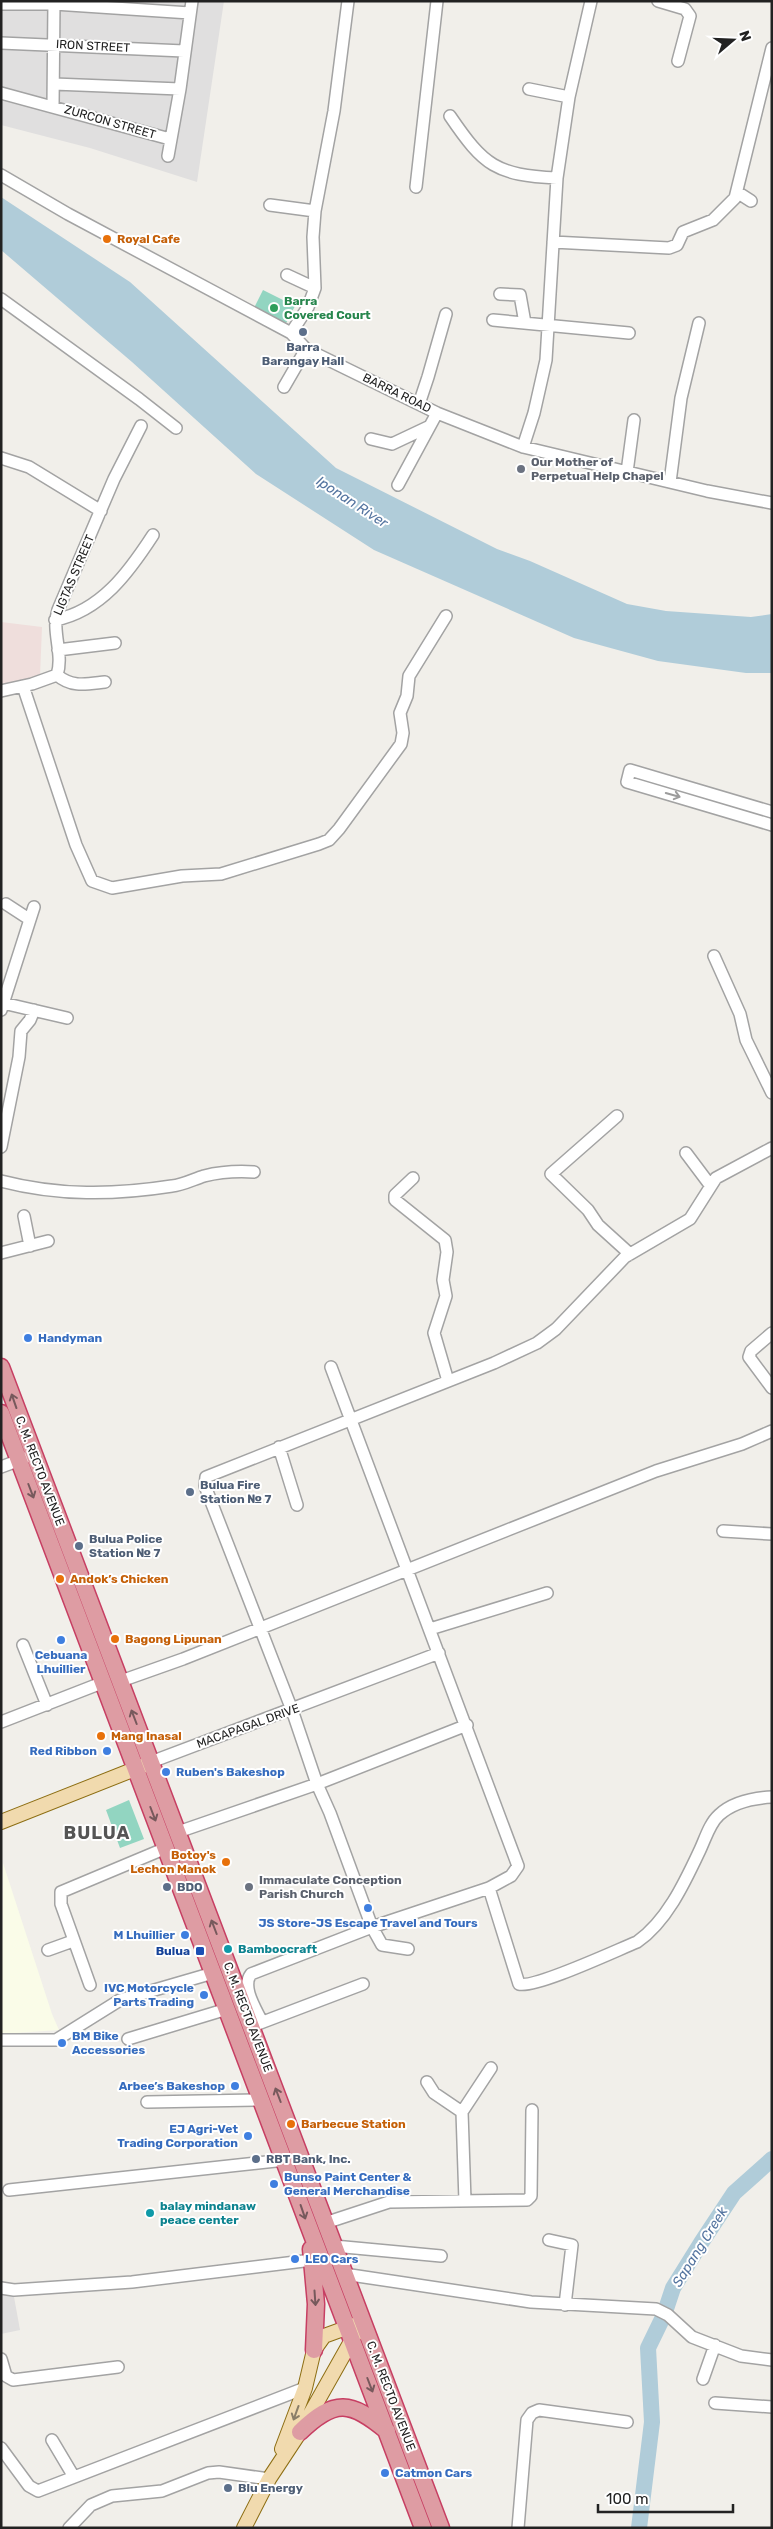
<svg xmlns="http://www.w3.org/2000/svg" width="773" height="2529" font-family="Rubik,sans-serif">
  <rect width="100%" height="100%" fill="#f1efea"/>
  <path fill="#e0dfdf" d="M1,1H224L197,182L90,148L1,125Z
    M1,2286H12L20,2330L1,2334Z"/>
  <path fill="#efdedc" d="M1,622L42,627L40,676L1,685Z"/>
  <path fill="#fafce8" d="M3,1863L52,2014L59,2030L1,2034Z"/>
  <path fill="#92d5c1" d="M263,290L295,306L284,327L253,310Z
    M129,1800L144,1839L120,1848L106,1810Z"/>
  <path fill="#b0ccd9" d="M1,197L130,282L336,468L497,549L530,561L627,604L666,611L751,617L772,614V673H746L658,661L574,638L374,550L256,474L132,362L1,250Z"/>
  <g fill="none" stroke-linecap="round" stroke-linejoin="round">
    <path stroke="#b0ccd9" stroke-width="16" d="M639,2528L652,2422L648,2348L664,2315L673,2288L701,2243L734,2193L772,2159"/>
    <g stroke="#a3a3a3" stroke-width="14">
      <path id="minor" d="M658,1L685,9L690,16L678,61
        M1,4H54L190,13
        M1,43L184,51
        M54,84L180,89
        M529,89L569,97
        M1,93L170,139
        M53,106L54,1
        M450,116C484,166 496,175 557,178
        M168,156L180,89L192,1
        M1,175L68,214L291,333L306,349L437,413L523,447L707,491L772,503
        M416,187L437,1
        M737,192L751,201
        M270,205L315,211
        M553,242L669,248L677,245L683,232L713,220L735,198L772,48
        M287,275L315,288
        M500,294L520,295L525,323
        M1,299L139,399L176,428
        M493,320L629,333
        M291,333L308,307L315,288L313,237L315,211L334,111L348,1
        M284,387L306,349
        M419,404L428,377L446,314
        M371,439L392,444L428,427
        M523,447L534,413L546,360L557,178L569,97L591,1
        M1,458L29,467L101,511
        M627,472L634,420
        M670,482L681,398L699,323
        M398,485L437,413
        M55,620C101,611 129,572 153,535
        M58,650L115,643
        M57,675C64,654 51,631 58,610L114,479L141,426
        M57,675C72,688 87,684 105,682
        M23,686L76,845L92,881L112,888L182,876L221,874L319,844L329,840L339,829L401,744L403,733L400,713L407,696L409,676L446,616
        M1,691L32,684L57,675
        M772,812L630,770L627,782L772,825
        M6,904L29,919
        M714,956L740,1014L746,1040L772,1093
        M3,1003L67,1018
        M1,1010L34,907
        M617,1116L551,1174L588,1210L598,1225L630,1254
        M1,1147L19,1057L21,1031L30,1020L34,1010
        M686,1153L710,1185
        M413,1178L395,1195V1200L445,1240L447,1252L443,1280L446,1296L434,1333L448,1381
        M1,1181C59,1196 114,1195 172,1186C183,1185 194,1179 204,1176C220,1172 238,1171 254,1172
        M24,1216L30,1246
        M1,1253L48,1241
        M772,1333L751,1351L749,1357L772,1388
        M279,1447L297,1505
        M1,1467L25,1458
        M723,1531L772,1534
        M430,1629L547,1593
        M23,1645L47,1705
        M121,1681L183,1659L656,1471L742,1444L772,1431
        M1,1722L104,1682
        M151,1762L439,1653
        M178,1832L317,1784L467,1725
        M489,1888L519,1984C534,1989 617,1950 637,1942C666,1922 684,1884 699,1852C705,1840 709,1824 719,1815C733,1802 753,1798 772,1797
        M408,1949L382,1945L372,1927L330,1813L317,1784L292,1710L205,1486L206,1477L494,1363L537,1343L556,1329L625,1257L690,1219L716,1178L772,1148
        M48,1950L73,1941
        M90,1985L61,1904V1892L166,1848
        M262,2022C256,2009 241,1987 251,1974L372,1927L489,1888L511,1876L518,1866L331,1367
        M255,2025L363,1984
        M128,2039L227,2009
        M1,2040H56L120,2000L213,1973
        M427,2082L434,2093L462,2112
        M147,2102L262,2100
        M9,2190L285,2160
        M465,2201L462,2112L491,2068
        M325,2223L389,2202L527,2200L531,2196L532,2110
        M549,2240L572,2245L565,2305
        M334,2246L441,2256
        M344,2274L531,2302L656,2309L668,2315L692,2337L741,2356L772,2360
        M1,2288L14,2290L132,2282L312,2260
        M1,2359L6,2376L13,2380L118,2367
        M703,2379L715,2345
        M715,2403L772,2407
        M52,2440L74,2477
        M1,2448L29,2486L38,2491L305,2388
        M69,2528L91,2505L112,2496L162,2491L208,2473L219,2472L269,2479
        M518,2528L527,2420L532,2413L539,2410L627,2422"/>
    </g>
    <g stroke="#8d6e13" stroke-width="16">
      <path id="major" d="M1,1822L145,1765
        M282,2449L305,2388L314,2350L324,2336L357,2324
        M244,2528L269,2479L300,2432L362,2322"/>
    </g>
    <g stroke="#c73f63" stroke-width="19">
      <path id="highway" d="M1,1367L441,2528
        M1,1413L423,2528
        M311,2249L316,2304L314,2350
        M300,2432C335,2398 351,2401 387,2431"/>
    </g>
    <use href="#minor" stroke="#fff" stroke-width="11"/>
    <use href="#major" stroke="#f1daae" stroke-width="14"/>
    <use href="#highway" stroke="#de9ca3" stroke-width="16"/>
  </g>
  <defs><path id="oneway-shaft" d="M-6 0H5M1.5-3L5.5 0L1.5 3" fill="none" stroke-width="1.6" stroke-linecap="round" stroke-linejoin="round" transform="scale(1.25)"/></defs>
  <use stroke="#9c9c9c" href="#oneway-shaft" transform="translate(673 795) rotate(16)"/>
  <g stroke="#77595c">
    <use href="#oneway-shaft" transform="translate(14 1401) rotate(-109)"/>
    <use href="#oneway-shaft" transform="translate(31 1491) rotate(69)"/>
    <use href="#oneway-shaft" transform="translate(134 1717) rotate(-111)"/>
    <use href="#oneway-shaft" transform="translate(153 1814) rotate(69)"/>
    <use href="#oneway-shaft" transform="translate(214 1927) rotate(-111)"/>
    <use href="#oneway-shaft" transform="translate(278 2095) rotate(-111)"/>
    <use href="#oneway-shaft" transform="translate(303 2212) rotate(71)"/>
    <use href="#oneway-shaft" transform="translate(315 2298) rotate(86)"/>
    <use href="#oneway-shaft" transform="translate(370 2385) rotate(69)"/>
  </g>
  <use stroke="#8a7e68" href="#oneway-shaft" transform="translate(296 2413) rotate(110)"/>
  <g fill="#e8710a" stroke="#fff" stroke-width="2">
    <circle cx="107" cy="239" r="5"/>
    <circle cx="60" cy="1579" r="5"/>
    <circle cx="115" cy="1639" r="5"/>
    <circle cx="101" cy="1736" r="5"/>
    <circle cx="226" cy="1862" r="5"/>
    <circle cx="291" cy="2124" r="5"/>
  </g>
  <circle fill="#2e9e5b" stroke="#fff" stroke-width="2" cx="274" cy="308" r="5"/>
  <g fill="#5c6f8a" stroke="#fff" stroke-width="2">
    <circle cx="303" cy="332" r="5"/>
    <circle cx="190" cy="1492" r="5"/>
    <circle cx="79" cy="1546" r="5"/>
    <circle cx="167" cy="1887" r="5"/>
    <circle cx="256" cy="2159" r="5"/>
    <circle cx="228" cy="2488" r="5"/>
  </g>
  <g fill="#6b7280" stroke="#fff" stroke-width="2">
    <circle cx="521" cy="469" r="5"/>
    <circle cx="249" cy="1887" r="5"/>
  </g>
  <g fill="#3f7fe0" stroke="#fff" stroke-width="2">
    <circle cx="28" cy="1338" r="5"/>
    <circle cx="61" cy="1640" r="5"/>
    <circle cx="107" cy="1751" r="5"/>
    <circle cx="166" cy="1772" r="5"/>
    <circle cx="368" cy="1908" r="5"/>
    <circle cx="185" cy="1935" r="5"/>
    <circle cx="204" cy="1995" r="5"/>
    <circle cx="62" cy="2043" r="5"/>
    <circle cx="235" cy="2086" r="5"/>
    <circle cx="248" cy="2136" r="5"/>
    <circle cx="274" cy="2184" r="5"/>
    <circle cx="295" cy="2259" r="5"/>
    <circle cx="385" cy="2473" r="5"/>
  </g>
  <g fill="#0f9aa8" stroke="#fff" stroke-width="2">
    <circle cx="228" cy="1949" r="5"/>
    <circle cx="150" cy="2213" r="5"/>
  </g>
  <rect fill="#1a4fb4" stroke="#fff" stroke-width="2" x="195" y="1946" width="10" height="10" rx="2.5"/>
  <g text-anchor="middle" dominant-baseline="central" stroke-width="4" stroke-linejoin="round" paint-order="stroke">
    <g font-size="12" fill="#222" stroke="#fff">
      <text transform="translate(93 46) rotate(3)">IRON STREET</text>
      <text transform="translate(110 122) rotate(16)">ZURCON STREET</text>
      <text transform="translate(397 393) rotate(26)">BARRA ROAD</text>
      <text transform="translate(74 575) rotate(-67)">LIGTAS STREET</text>
      <text transform="translate(40 1471) rotate(69)">C. M. RECTO AVENUE</text>
      <text transform="translate(248 1726) rotate(-20)">MACAPAGAL DRIVE</text>
      <text transform="translate(248 2017) rotate(69)">C. M. RECTO AVENUE</text>
      <text transform="translate(391 2396) rotate(69)">C. M. RECTO AVENUE</text>
    </g>
    <g font-size="12" font-weight="bold" fill="#c56008" stroke="#fff" text-anchor="start">
      <text x="117" y="239">Royal Cafe</text>
      <text x="70" y="1579">Andok’s Chicken</text>
      <text x="125" y="1639">Bagong Lipunan</text>
      <text x="111" y="1736">Mang Inasal</text>
      <text x="216" y="1855" text-anchor="end">Botoy's<tspan x="216" dy="14">Lechon Manok</tspan></text>
      <text x="301" y="2124">Barbecue Station</text>
    </g>
    <g font-size="12" font-weight="bold" fill="#27864d" stroke="#fff" text-anchor="start">
      <text x="284" y="301">Barra<tspan x="284" dy="14">Covered Court</tspan></text>
    </g>
    <g font-size="12" font-weight="bold" fill="#4e5e75" stroke="#fff" text-anchor="start">
      <text x="303" y="347" text-anchor="middle">Barra<tspan x="303" dy="14">Barangay Hall</tspan></text>
      <text x="200" y="1485">Bulua Fire<tspan x="200" dy="14">Station № 7</tspan></text>
      <text x="89" y="1539">Bulua Police<tspan x="89" dy="14">Station № 7</tspan></text>
      <text x="177" y="1887">BDO</text>
      <text x="266" y="2159">RBT Bank, Inc.</text>
      <text x="238" y="2488">Blu Energy</text>
    </g>
    <g font-size="12" font-weight="bold" fill="#5b616d" stroke="#fff" text-anchor="start">
      <text x="531" y="462">Our Mother of<tspan x="531" dy="14">Perpetual Help Chapel</tspan></text>
      <text x="259" y="1880">Immaculate Conception<tspan x="259" dy="14">Parish Church</tspan></text>
    </g>
    <g font-size="12" font-weight="bold" fill="#366cbe" stroke="#fff" text-anchor="start">
      <text x="38" y="1338">Handyman</text>
      <text x="61" y="1655" text-anchor="middle">Cebuana<tspan x="61" dy="14">Lhuillier</tspan></text>
      <text x="97" y="1751" text-anchor="end">Red Ribbon</text>
      <text x="176" y="1772">Ruben's Bakeshop</text>
      <text x="368" y="1923" text-anchor="middle">JS Store-JS Escape Travel and Tours</text>
      <text x="175" y="1935" text-anchor="end">M Lhuillier</text>
      <text x="194" y="1988" text-anchor="end">IVC Motorcycle<tspan x="194" dy="14">Parts Trading</tspan></text>
      <text x="72" y="2036">BM Bike<tspan x="72" dy="14">Accessories</tspan></text>
      <text x="225" y="2086" text-anchor="end">Arbee’s Bakeshop</text>
      <text x="238" y="2129" text-anchor="end">EJ Agri-Vet<tspan x="238" dy="14">Trading Corporation</tspan></text>
      <text x="284" y="2177">Bunso Paint Center &amp;<tspan x="284" dy="14">General Merchandise</tspan></text>
      <text x="305" y="2259">LEO Cars</text>
      <text x="395" y="2473">Catmon Cars</text>
    </g>
    <g font-size="12" font-weight="bold" fill="#0d838f" stroke="#fff" text-anchor="start">
      <text x="238" y="1949">Bamboocraft</text>
      <text x="160" y="2206">balay mindanaw<tspan x="160" dy="14">peace center</tspan></text>
    </g>
    <g font-size="12" font-weight="bold" fill="#164399" stroke="#fff" text-anchor="end">
      <text x="190" y="1951">Bulua</text>
    </g>
    <g font-size="14" font-style="italic" fill="#5575a0" stroke="#fff">
      <text transform="translate(352 502) rotate(33)">Iponan River</text>
      <text transform="translate(700 2247) rotate(-58)">Sapang Creek</text>
    </g>
    <g font-size="18" font-weight="bold" letter-spacing="1" fill="#555" stroke="#fff">
      <text x="97" y="1833">BULUA</text>
    </g>
  </g>
  <rect width="773" height="2529" fill="none" stroke="#222222" stroke-width="5"/>
  <g transform="translate(733 40) rotate(71)" stroke="#ffffff" stroke-width="4" paint-order="stroke">
  <path d="M0-4L9 19L0 12L-9 19Z" fill="#222222"/>
  <text y="-8" font-size="14" font-weight="bold" text-anchor="middle" fill="#222222">N</text>
  </g>
  <path d="M598 2504v8h135v-8" fill="none" stroke="#222222" stroke-width="2.5"/>
  <text x="606" y="2504" font-size="15" fill="#222222" stroke="#ffffff" stroke-width="4" paint-order="stroke">100 m</text>
</svg>
